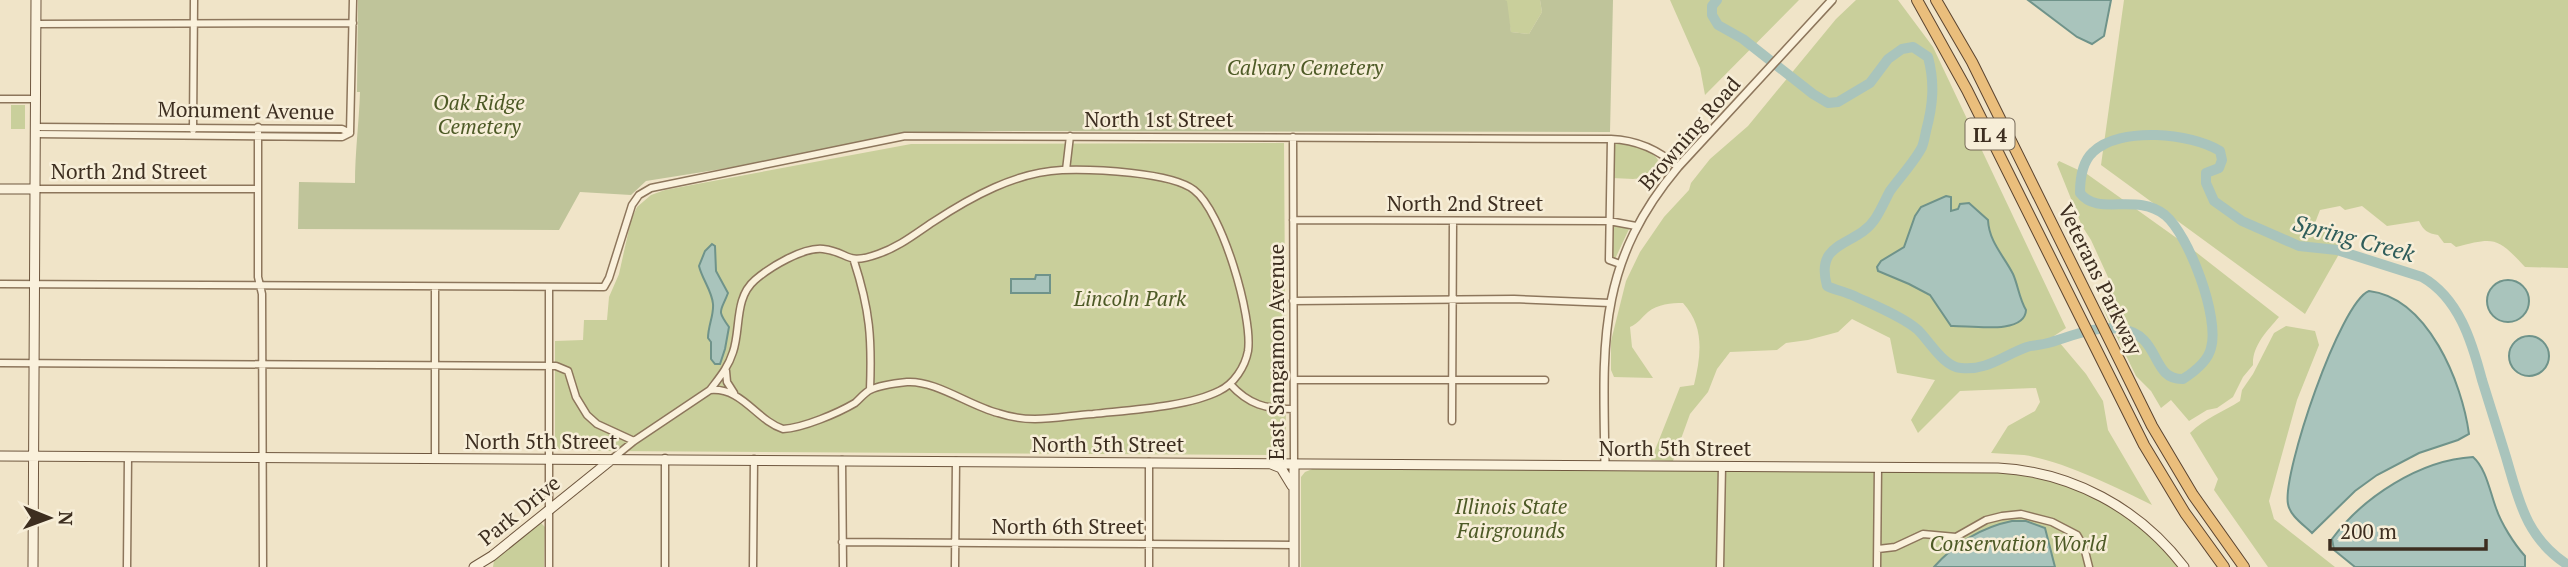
<svg xmlns="http://www.w3.org/2000/svg" width="2568" height="567" font-family="'PT Serif',serif">
  <rect width="100%" height="100%" fill="#f0e4c8"/>
  <path fill="#c9cf9b" d="M1505,0H1540L1542,12L1529,34L1511,32Z
    M1799,0L1705,95L1700,68L1670,0Z
    M1856,0H1898L1933,47L2066,328L2054,336L2086,374L2103,401L2108,430L2152,505C2116,487 2063,461 2024,455C2013,454 2002,454 1991,453L2008,426L2035,411L2040,402L2036,388L1960,391L1918,433L1911,420L1935,380L1897,373L1890,338L1852,319L1838,332L1808,340L1786,343L1777,350L1730,352L1717,369L1708,392L1690,414L1673,461L1651,460L1680,387L1694,385C1701,355 1705,327 1683,303C1671,303 1658,304 1648,312C1641,318 1639,323 1630,327L1632,347L1653,378L1614,377L1611,370V341L1626,281L1640,252L1664,217L1689,190L1691,183L1710,159L1748,126L1836,19Z
    M2124,0H2568V268L2525,267C2497,237 2495,237 2456,247L2451,243H2444L2438,235C2427,233 2424,231 2419,221L2387,226L2362,206L2345,210L2340,206L2320,210L2315,223L2347,240L2305,314L2101,165Z
    M11,105H25V129H11Z
    M1613,142C1629,144 1649,145 1658,160C1651,185 1633,178 1612,178Z
    M1284,143L1286,445L1280,453L1273,455L608,451L559,449L555,443V341L583,340L584,320H607L609,297L619,274L631,220L637,207L651,195L665,190L911,144Z
    M2059,161L2087,174L2192,249L2279,317C2267,331 2252,346 2253,365L2243,377L2233,397L2217,408L2207,410L2189,421L2171,400L2161,408L2151,391L2136,376L2116,335L2122,334L2128,326L2110,324L2101,303L2104,294L2113,288L2091,240L2082,226L2057,164Z
    M1612,224L1629,229L1615,259L1612,257Z
    M2286,326L2315,331L2319,345L2297,400L2269,501L2274,519L2335,567H2268L2214,490L2218,479L2190,433C2205,418 2223,412 2240,401L2242,390L2253,374L2274,333Z
    M1315,468L1983,471C2074,479 2119,499 2180,567H1301V477L1305,472Z
    M541,523L545,527L544,567H493L494,561Z"/>
  <path fill="#bfc49a" d="M358,0H1505L1507,1L1511,32L1529,34L1542,12L1540,0H1613L1610,132L997,131L911,133L882,137L778,160L646,181L631,195L580,192L559,230L298,229L299,182L355,183C355,152 359,123 360,92H357Z"/>
  <path fill="#a9c4bc" stroke="#6f938a" stroke-width="2" d="M2028,0H2111L2104,36L2092,44L2077,37Z
    M1946,196L1951,197V211L1958,209L1960,204L1969,203L1988,220C1989,242 2004,256 2013,274C2018,285 2019,298 2026,310C2025,336 1967,325 1951,326L1930,295L1909,284L1878,271L1877,267L1881,261L1904,247L1915,216L1921,207Z
    M712,244L715,246L716,271L728,293C721,312 716,309 729,327L725,349L720,364H715L711,359V342L708,338C708,326 714,315 713,304C712,291 702,279 699,266L705,251Z
    M1036,275H1050V293H1011V279H1035Z
    M2487 301a21 21 0 1 1 42 0a21 21 0 1 1-42 0Z
    M2369,291C2428,298 2462,382 2469,434L2458,440L2419,453L2377,475L2355,491L2312,533C2304,525 2290,516 2288,504C2282,474 2340,302 2369,291Z
    M2509 356a20 20 0 1 1 40 0a20 20 0 1 1-40 0Z
    M2473,457C2486,468 2490,492 2496,508C2501,523 2514,544 2525,556V567H2355L2334,550L2332,539C2363,497 2420,460 2473,457Z
    M2012,521H2026L2045,528L2055,567H1934C1954,544 1982,527 2012,521Z"/>
  <g fill="none" stroke-linecap="round" stroke-linejoin="round">
    <path stroke="#a9c4bc" stroke-width="10" d="M1717,0L1712,6V15L1718,25L1743,39L1813,94L1828,103L1838,102L1870,83L1888,59L1902,49L1913,47L1928,57C1935,83 1933,105 1926,131C1925,136 1924,142 1922,147C1915,161 1900,177 1890,191C1885,200 1881,210 1875,219C1857,247 1814,239 1827,286C1835,290 1843,291 1852,295C1871,304 1902,316 1918,330C1930,342 1944,367 1961,368C1987,371 2004,355 2027,347C2034,345 2041,345 2048,343C2072,336 2095,325 2121,329C2162,335 2150,380 2183,379C2194,372 2208,361 2211,348C2220,318 2189,235 2165,215C2136,192 2098,217 2080,193C2080,179 2082,162 2093,152C2120,126 2191,133 2220,151L2222,160L2219,168L2206,173V183L2214,201L2242,221L2299,246L2337,250L2422,277C2459,298 2472,342 2482,380C2490,406 2498,431 2506,457C2519,501 2526,538 2568,565"/>
    <g stroke="#8d765c" stroke-width="9">
      <path id="minor" d="M36,24L353,23
        M0,99H35
        M35,127L342,129L350,133
        M258,127V277L262,294L263,567
        M193,130L194,0
        M350,133L353,0
        M35,134L342,137L350,133
        M1293,137L1294,463
        M1611,139L1609,260L1620,264
        M1066,170L1070,136
        M34,189H257
        M1293,220L1609,221L1636,226
        M854,261C870,310 872,339 870,390
        M0,284L604,287L609,278L632,205L639,195L651,188L905,136L1611,139C1637,140 1659,150 1678,167
        M549,288V567
        M1293,301L1514,299L1610,303
        M0,363L556,366L568,371L576,397L587,415L597,424L634,441
        M726,371L727,382L734,393
        M1294,380H1545
        M1230,384C1249,405 1266,409 1293,409
        M1452,421L1453,221
        M435,458V287
        M665,458V567
        M612,459L634,441L710,390C719,378 728,368 733,352C741,329 734,298 755,280C770,267 803,247 823,249C850,252 845,266 878,254C899,247 915,234 933,222C971,197 1016,172 1062,170C1093,169 1171,172 1194,190C1222,211 1253,317 1248,351C1245,367 1234,384 1219,391C1187,407 1129,410 1093,414C1074,415 1055,419 1035,419C1023,419 1010,417 998,413C970,406 935,380 907,382C897,383 878,386 870,390C864,393 860,399 855,403C838,413 803,428 783,429C756,420 742,387 710,390
        M842,460L843,567
        M842,542L1294,545
        M1878,549L1895,547L1923,534L1956,537L1986,520L2002,516L2021,514L2052,522L2077,535L2084,547L2089,567
        M127,567L128,457
        M753,567L754,459
        M955,567L956,461
        M1149,567V462
        M1720,567L1722,466
        M1877,567L1878,467"/>
    </g>
    <g stroke="#8d765c" stroke-width="10">
      <path id="tertiary" d="M1605,465C1603,344 1596,265 1678,167L1832,0"/>
    </g>
    <g stroke="#6f573f" stroke-width="11">
      <path id="secondary" d="M0,189H34
        M0,456L1998,468C2072,472 2139,508 2184,567
        M1294,463V567
        M1271,464L1281,468L1292,486
        M33,567L36,0
        M474,567L492,556L611,460"/>
    </g>
    <g stroke="#5b4430" stroke-width="12">
      <path id="trunk" d="M1917,0L1967,90L2144,445L2185,513L2224,567
        M1936,0L1972,62L2152,426L2193,495L2244,567"/>
    </g>
    <use href="#minor" stroke="#faf1dc" stroke-width="6"/>
    <use href="#tertiary" stroke="#faf1dc" stroke-width="7"/>
    <use href="#secondary" stroke="#faf1dc" stroke-width="9"/>
    <use href="#trunk" stroke="#eabe7c" stroke-width="10"/>
  </g>
  <g text-anchor="middle" dominant-baseline="central" stroke-width="5" stroke-linejoin="round" paint-order="stroke">
    <rect fill="#f7eed8" stroke="#756857" stroke-width="2" x="1965.5" y="118.5" width="49" height="31" rx="5"/>
    <g font-size="19" font-weight="bold" fill="#3d2e20">
      <text x="1990" y="134">IL 4</text>
    </g>
    <g font-size="21" font-style="italic" fill="#4d5a26" stroke="#f7eed8">
      <text x="1305" y="67">Calvary Cemetery</text>
      <text x="479" y="102">Oak Ridge<tspan x="479" dy="24">Cemetery</tspan></text>
      <text x="1130" y="298">Lincoln Park</text>
      <text x="1511" y="506">Illinois State<tspan x="1511" dy="24">Fairgrounds</tspan></text>
      <text x="2018" y="543">Conservation World</text>
    </g>
    <g font-size="21" fill="#3d2e20" stroke="#f7eed8">
      <text transform="translate(246 110) rotate(1)">Monument Avenue</text>
      <text x="1159" y="119">North 1st Street</text>
      <text transform="translate(1689 133) rotate(-49)">Browning Road</text>
      <text x="129" y="171">North 2nd Street</text>
      <text x="1465" y="203">North 2nd Street</text>
      <text transform="translate(2101 279) rotate(64)">Veterans Parkway</text>
      <text transform="translate(1276 352) rotate(-90)">East Sangamon Avenue</text>
      <text x="541" y="441">North 5th Street</text>
      <text x="1108" y="444">North 5th Street</text>
      <text x="1675" y="448">North 5th Street</text>
      <text transform="translate(519 510) rotate(-39)">Park Drive</text>
      <text x="1068" y="526">North 6th Street</text>
    </g>
    <g font-size="23" font-style="italic" fill="#2f5d5a" stroke="#f7eed8">
      <text transform="translate(2354 238) rotate(15)">Spring Creek</text>
    </g>
  </g>
  <g transform="translate(49 518) rotate(91)" stroke="#f7eed8" stroke-width="5" paint-order="stroke">
  <path d="M0-5L12 26L0 18L-12 26Z" fill="#3d2e20"/>
  <text y="-10" font-size="19" font-weight="bold" text-anchor="middle" fill="#3d2e20">N</text>
  </g>
  <path d="M2330 539v10h156v-10" fill="none" stroke="#3d2e20" stroke-width="3.5"/>
  <text x="2340" y="539" font-size="21" fill="#3d2e20" stroke="#f7eed8" stroke-width="5" paint-order="stroke">200 m</text>
</svg>
